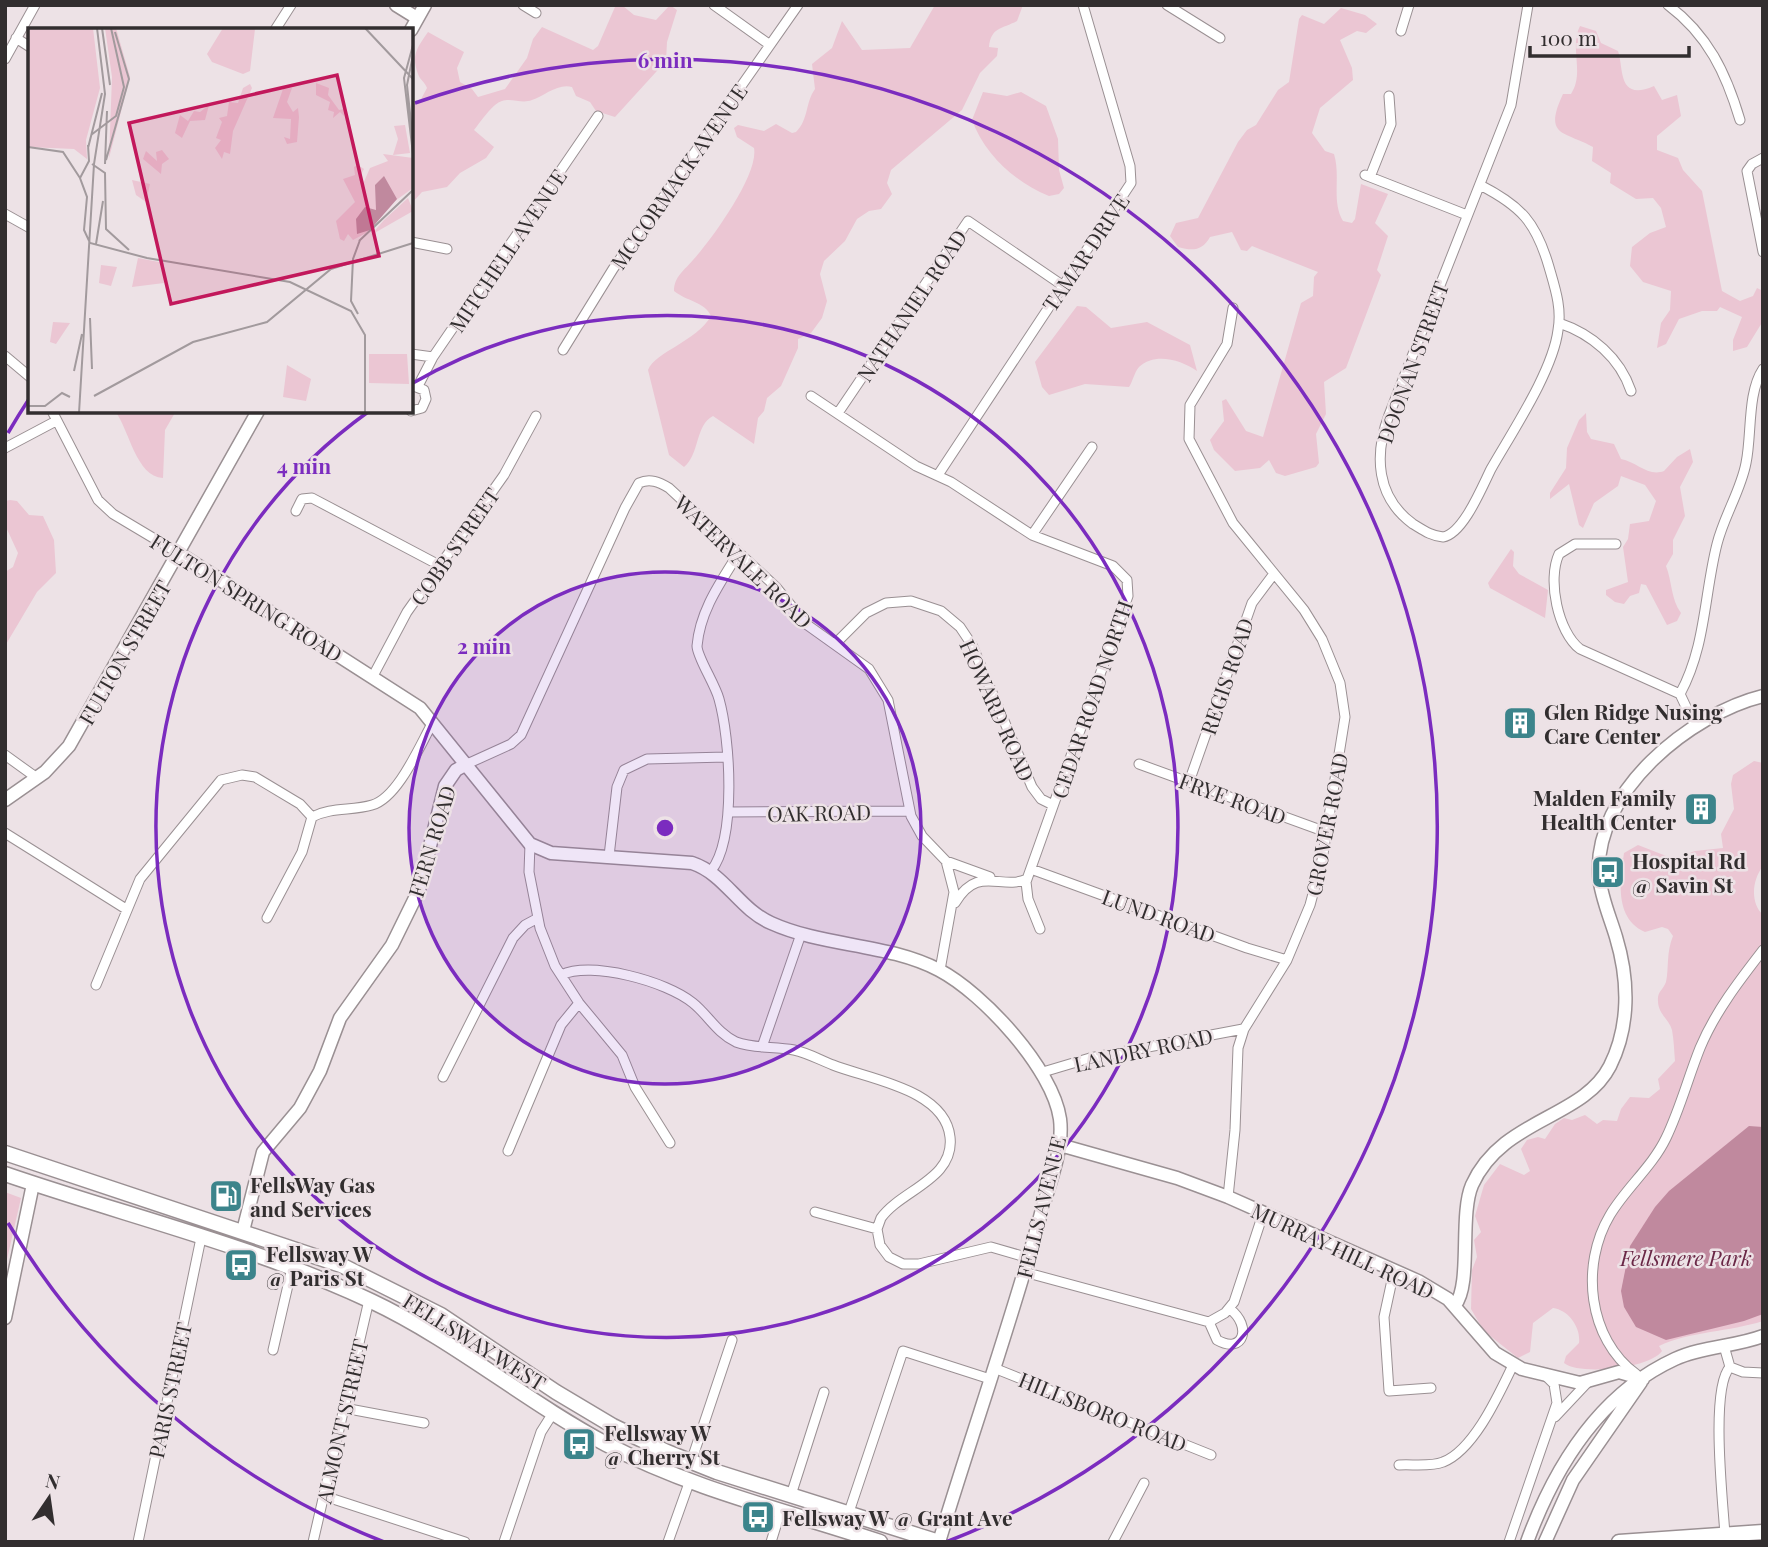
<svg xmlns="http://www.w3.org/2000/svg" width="1768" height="1547" font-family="'Playfair Display',serif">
  <rect width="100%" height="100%" fill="#ede2e6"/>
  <path fill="#ebc6d3" d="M670,5L677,10L667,42L666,61L615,117L596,111L590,102L576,96L572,87C558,83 544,96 532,100C519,105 508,94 495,105C487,112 480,122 474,130L494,147L486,158L460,173L447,187L422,192L411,204V104L420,101L427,88C425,82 420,80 418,74C411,55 417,48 428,32L464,52L457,68L460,82L472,89L478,97L505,89L527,58L533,39L542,27L593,50L598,46L615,7L623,6L634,15L656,20Z
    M935,5H1023L1017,21C1002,29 991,27 989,47L998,48L997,56L980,73L962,110L891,170L887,183L892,194L881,209L869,211L857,219L845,241L824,261L820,274L827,301L822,318L811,333L798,339V348L781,386L767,398L764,411L758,418L754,444L713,416C695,425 700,454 684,467L669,455L648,370C655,352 697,341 711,316C705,302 686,301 674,291C674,276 685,270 693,260C712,239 759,174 754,148L737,137L734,128L738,125L764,131L776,124L792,133L796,132C809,119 805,103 815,89L812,64L832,48L842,21L862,50L910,48Z
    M1341,8L1365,15L1377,24L1366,33L1357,31L1340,40L1352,68L1353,80L1320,108L1312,133L1325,151L1334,154C1341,177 1331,201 1343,221L1352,223L1355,219L1361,184L1388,194L1375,223L1388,236L1377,270L1381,275L1346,368L1324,382L1326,414L1316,434L1319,463L1316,467L1285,476L1276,473L1269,460L1260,468L1235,471L1214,450L1210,440L1224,421L1222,401L1226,399L1246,431L1263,437L1301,303L1313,296L1314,277L1318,272L1252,246L1247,251L1241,250L1232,232L1210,237C1202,251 1193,251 1178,247L1170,236L1176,223L1198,218L1238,142L1247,130L1256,125L1278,90L1289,82L1299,19L1302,15L1324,24Z
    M1580,26L1596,31L1601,43L1618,51C1624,68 1617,102 1654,86L1662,100L1677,95L1681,116L1657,136V150L1678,158L1683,170L1702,191L1722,291L1740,301L1753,296L1757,288L1761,290L1763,321L1747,347L1733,351V340L1742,317L1720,307L1717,311H1702L1679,319L1666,344L1657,348L1661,323L1670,310L1671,291L1643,282L1630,266L1632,247L1650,233L1666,227L1661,208L1653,198L1636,199L1610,183L1611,173L1592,161L1593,147C1564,131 1543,137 1563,94H1571C1585,73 1569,47 1580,26Z
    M983,92L1007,96L1021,92L1046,106L1058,139L1059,170L1064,188L1059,194L1049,196C1015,182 985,155 972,120Z
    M1077,306L1086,307L1111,328L1147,322L1190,345L1197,371C1181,360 1155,352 1139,367C1134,373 1133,381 1129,387L1085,384L1049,395L1042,387L1035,362Z
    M115,411H176L165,430L163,478C136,477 129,429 115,411Z
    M1586,413L1587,432L1591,439L1614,444L1621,459C1637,462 1648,477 1664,471L1677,457L1690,449L1693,462L1680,487L1685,516L1673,540V554L1666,566C1672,581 1671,600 1681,613L1677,621L1667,625L1646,585L1641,584L1639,593L1630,596L1624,604L1615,602L1606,595V590L1628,582L1623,547L1628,539L1630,524L1649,521L1656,501L1645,485L1621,476L1618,486L1594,503L1583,528L1579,525L1569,484L1550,499V493L1566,468L1567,448L1579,420Z
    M10,500L17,501L29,515L43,516L54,540L56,573L37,592L5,646V572L13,567L18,553L5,525V501Z
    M1511,549L1514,552L1513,566L1519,574L1548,590L1545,618L1490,588L1488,583Z
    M1754,761L1763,763V866C1752,880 1750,903 1763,915V1321C1729,1332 1691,1331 1659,1346L1662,1351C1651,1368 1580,1376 1564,1363L1566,1356L1579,1343C1581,1328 1569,1310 1553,1308L1533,1323L1530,1352L1518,1358L1484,1331L1471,1309L1472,1270L1477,1257L1474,1240L1481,1232L1475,1216L1484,1185L1500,1164L1524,1175L1530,1171L1521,1149L1527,1140L1538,1137L1545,1139L1555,1124L1564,1118L1572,1120L1585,1115L1597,1124L1603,1120L1617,1121L1621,1109L1630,1097L1649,1098L1660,1089L1658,1079L1675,1061C1674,1050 1674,1041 1672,1030C1669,1019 1658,1014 1658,1001C1657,992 1663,990 1666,982C1669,968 1666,953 1673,936L1668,929L1662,927L1645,932C1614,918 1620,881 1624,853L1638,845L1674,859L1695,851L1723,848L1721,834L1734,809L1731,784L1733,775Z
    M5,1192L21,1198L5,1268Z"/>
  <path fill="#c0899e" d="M1749,1126L1763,1127V1314L1744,1321L1666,1340L1636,1327L1624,1307L1621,1291L1630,1246L1655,1207L1669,1191Z"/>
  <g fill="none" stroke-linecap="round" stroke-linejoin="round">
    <g stroke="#9a9093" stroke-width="11">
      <path id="street" d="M523,5L536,13
        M714,5L770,45
        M1167,5L1220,38
        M1668,5C1708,35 1726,73 1740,120
        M275,30L291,5
        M1401,31L1409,5
        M16,38L30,47
        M5,59L35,5
        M1763,158L1752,164L1747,171L1763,252
        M1365,175L1467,215
        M1370,177L1391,124L1389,96
        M1480,185C1521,206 1536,222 1549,267C1555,288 1562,308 1558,330C1553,371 1512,432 1491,469C1482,487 1463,534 1443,537C1431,536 1423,530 1413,524C1376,497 1374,455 1389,415L1511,105L1528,5
        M5,214L30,228
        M411,242L447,249
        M1559,323C1592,334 1620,358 1631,391
        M563,350L613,269L798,5
        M411,354L433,357
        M5,356L30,377
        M418,386L433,357L598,116
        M811,396L916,466L951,482L1032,535L1113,566L1127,580L1128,596L1026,882L1028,899L1040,929
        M52,411L98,500L113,514L180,554
        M411,411L422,408L426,399L424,390L411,385
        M838,413L968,221L1062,285
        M5,448L56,421
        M938,475L1131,183L1130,166L1083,5
        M296,511L302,499L312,498L439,565
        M1032,535L1092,447
        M1616,544H1575L1559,554C1547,580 1558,632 1580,649L1680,694L1695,726
        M836,643L866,613L886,603L911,601L941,611L960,627L972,645L1032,787L1041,799L1053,805
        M373,676L407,612L504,475L536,416
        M1680,694C1706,646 1704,595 1717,544C1724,516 1741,490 1746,463C1752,435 1747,393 1763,369
        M5,755L37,778
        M467,764L511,744L521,735L625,508L639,483C650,478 659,482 669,488L776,587L806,624L869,669L888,700L911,816L922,836L946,861L954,892L940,970
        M1139,764L1326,832
        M1189,782L1252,603L1273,575
        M728,812L909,811
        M312,817C331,807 352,811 372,805C398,798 420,745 433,722
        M5,833L126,909
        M530,844L529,872L540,928L555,966L579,1003L622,1055L635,1087L670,1143
        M609,856L617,787L624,770L647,759L726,757
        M946,861L990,877
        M1031,869L1247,948L1287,960
        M711,871C737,838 730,738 719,699C715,684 697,657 697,646C700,611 720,583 738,554
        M955,903C978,864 1001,891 1027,879
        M561,975C592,961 666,981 693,1003C708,1015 717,1033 736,1042C754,1049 775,1046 794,1050C808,1053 820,1060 833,1065C868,1079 945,1089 950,1137C955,1179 901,1190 881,1218L877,1229L880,1245L889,1257L903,1264H919L991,1247L1029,1258
        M96,985L140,879L221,780L242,775L255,777L300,804L312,817L302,852L267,918
        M762,1047L801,934
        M1043,1072L1090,1058L1243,1029
        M443,1077L513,938L525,925L538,918
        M508,1151L561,1025L579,1003
        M1228,1197L1235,1130L1238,1048L1244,1029L1287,960L1310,905L1322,860L1345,717L1340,683L1322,639L1304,610L1233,523L1189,439L1190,405L1227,344L1233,308
        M815,1212L877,1229
        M1394,1271L1384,1317L1389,1391L1431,1388
        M1024,1272L1209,1322L1225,1313L1234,1302L1263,1214
        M1209,1322L1217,1340C1244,1355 1252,1326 1230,1309
        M1724,1346L1730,1367
        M273,1350L292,1268
        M1730,1367L1743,1372L1763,1373
        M994,1368L1211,1455
        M1636,1374C1588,1339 1580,1265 1610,1215C1626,1188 1652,1167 1666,1138C1680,1109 1688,1078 1700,1048C1715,1012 1739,981 1763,950
        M344,1408L424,1423
        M1555,1417L1587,1383
        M691,1462L732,1340
        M1399,1465C1411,1464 1431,1467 1443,1462C1474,1450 1499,1394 1513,1365
        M791,1495L824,1392
        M324,1496L465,1542
        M849,1512L903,1351L990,1379
        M1725,1535C1723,1502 1710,1388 1730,1367
        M138,1542L201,1238
        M313,1542L369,1300
        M504,1542L541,1432L553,1413
        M668,1542L689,1483
        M771,1542L780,1513
        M1113,1542L1144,1483
        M1509,1542L1557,1403L1554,1384L1547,1377"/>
    </g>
    <g stroke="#9a9093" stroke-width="15">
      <path id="secondary" d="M396,5L417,18
        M411,30L425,5
        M180,554L420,708L530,844L551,853L692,863C725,874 739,909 771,923C824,947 887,943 939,970C983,993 1053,1069 1060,1119C1064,1151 1048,1186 1040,1217C1010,1326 972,1433 939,1542
        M5,800L45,772L69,746L258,411
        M1060,1145L1177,1178L1228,1197L1418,1281L1448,1299L1495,1353L1522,1369L1580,1383L1619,1372L1643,1379
        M243,1231L263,1152L300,1108L320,1071L340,1018L392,945L419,890L445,786L456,770L467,764
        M1455,1305C1472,1285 1459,1215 1472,1185C1502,1118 1583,1119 1610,1066C1630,1026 1629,980 1616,937C1610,917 1601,897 1599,876C1593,792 1690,714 1763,696
        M5,1318L33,1184
        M1527,1542C1555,1466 1599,1394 1675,1359C1703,1346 1734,1347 1763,1336
        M1545,1542L1573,1480L1641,1382"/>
    </g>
    <g stroke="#9a9093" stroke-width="17">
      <path id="primary" d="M5,1153L341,1265L441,1315L556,1392L613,1426L667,1452L717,1472L939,1542
        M5,1174C127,1216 254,1246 371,1301C454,1340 525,1401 606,1444C694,1490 787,1511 880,1542
        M1619,1542L1763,1532"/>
    </g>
    <use href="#street" stroke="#fff" stroke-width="9"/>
    <use href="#secondary" stroke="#fff" stroke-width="12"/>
    <use href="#primary" stroke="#fff" stroke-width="14"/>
  </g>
  <circle cx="665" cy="828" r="256" fill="#7b2cbf" fill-opacity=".12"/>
  <g fill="none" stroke="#7b2cbf" stroke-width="3.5">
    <circle cx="665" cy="828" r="256"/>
    <path d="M413 383A511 511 0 1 1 368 412"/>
    <path d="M384 1542A767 767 0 0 1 8 1223M8 433A767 767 0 0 1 29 399M415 103A767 767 0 0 1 946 1542"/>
  </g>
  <defs>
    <g id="building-square" transform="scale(1.75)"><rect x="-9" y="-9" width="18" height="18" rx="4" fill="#3c848b" stroke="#ede2e6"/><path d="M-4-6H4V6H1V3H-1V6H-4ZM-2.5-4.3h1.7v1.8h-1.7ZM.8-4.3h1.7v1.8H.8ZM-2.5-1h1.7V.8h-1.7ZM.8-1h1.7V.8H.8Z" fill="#fff"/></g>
    <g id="bus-square" transform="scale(1.75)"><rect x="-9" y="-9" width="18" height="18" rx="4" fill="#3c848b" stroke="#ede2e6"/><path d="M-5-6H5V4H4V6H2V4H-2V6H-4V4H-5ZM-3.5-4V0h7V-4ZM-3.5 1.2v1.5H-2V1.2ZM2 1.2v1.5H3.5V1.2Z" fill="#fff"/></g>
    <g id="fuel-square" transform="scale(1.75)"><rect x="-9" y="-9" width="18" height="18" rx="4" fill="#3c848b" stroke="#ede2e6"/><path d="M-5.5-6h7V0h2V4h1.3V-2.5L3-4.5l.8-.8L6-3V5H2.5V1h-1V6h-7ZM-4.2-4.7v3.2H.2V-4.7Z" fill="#fff"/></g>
  </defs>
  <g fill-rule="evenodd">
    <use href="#building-square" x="1520" y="723"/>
    <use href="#building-square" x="1701" y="809"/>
    <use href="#bus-square" x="1608" y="872"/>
    <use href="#fuel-square" x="226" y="1196"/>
    <use href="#bus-square" x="241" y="1265"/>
    <use href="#bus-square" x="579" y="1444"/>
    <use href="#bus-square" x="758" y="1517"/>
  </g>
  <g text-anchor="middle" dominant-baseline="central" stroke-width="5" stroke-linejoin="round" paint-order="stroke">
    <g font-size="21" fill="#322e2f" stroke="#ede2e6">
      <text transform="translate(678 176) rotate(-55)">MCCORMACK AVENUE</text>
      <text transform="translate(507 250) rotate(-56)">MITCHELL AVENUE</text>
      <text transform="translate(1085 252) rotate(-56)">TAMAR DRIVE</text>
      <text transform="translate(911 305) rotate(-56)">NATHANIEL ROAD</text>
      <text transform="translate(1412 362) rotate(-70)">DOONAN STREET</text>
      <text transform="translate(454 546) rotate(-55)">COBB STREET</text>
      <text transform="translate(744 561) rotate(44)">WATERVALE ROAD</text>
      <text transform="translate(247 597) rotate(32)">FULTON SPRING ROAD</text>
      <text transform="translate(124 652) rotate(-60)">FULTON STREET</text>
      <text transform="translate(1226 676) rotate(-71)">REGIS ROAD</text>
      <text transform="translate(1091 699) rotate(-71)">CEDAR ROAD NORTH</text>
      <text transform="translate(998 710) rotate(66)">HOWARD ROAD</text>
      <text transform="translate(1233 798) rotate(20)">FRYE ROAD</text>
      <text transform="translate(819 812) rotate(-1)">OAK ROAD</text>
      <text transform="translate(1326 824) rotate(-79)">GROVER ROAD</text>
      <text transform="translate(431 841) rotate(-73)">FERN ROAD</text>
      <text transform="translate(1159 915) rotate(20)">LUND ROAD</text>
      <text transform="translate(1143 1049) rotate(-12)">LANDRY ROAD</text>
      <text transform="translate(1040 1207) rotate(-76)">FELLS AVENUE</text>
      <text transform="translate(1343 1250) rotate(25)">MURRAY HILL ROAD</text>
      <text transform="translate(475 1341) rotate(32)">FELLSWAY WEST</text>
      <text transform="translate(169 1390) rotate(-78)">PARIS STREET</text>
      <text transform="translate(1103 1411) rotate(22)">HILLSBORO ROAD</text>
      <text transform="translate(341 1421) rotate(-77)">ALMONT STREET</text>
    </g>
    <g font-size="21" font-weight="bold" fill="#322e2f" stroke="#ede2e6" text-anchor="start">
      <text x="1544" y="711">Glen Ridge Nusing<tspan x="1544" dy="24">Care Center</tspan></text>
      <text x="1676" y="797" text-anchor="end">Malden Family<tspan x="1676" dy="24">Health Center</tspan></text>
      <text x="1632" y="860">Hospital Rd<tspan x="1632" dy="24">@ Savin St</tspan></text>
      <text x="250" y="1184">FellsWay Gas<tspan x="250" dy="24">and Services</tspan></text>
      <text x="266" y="1253">Fellsway W<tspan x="266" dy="24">@ Paris St</tspan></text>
      <text x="604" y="1432">Fellsway W<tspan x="604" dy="24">@ Cherry St</tspan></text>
      <text x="782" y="1517">Fellsway W @ Grant Ave</text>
    </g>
    <g font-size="21" font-style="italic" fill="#6a2746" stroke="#ede2e6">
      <text x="1686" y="1257">Fellsmere Park</text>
    </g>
  </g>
  <g transform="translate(28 28)">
    <rect width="385" height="385" fill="#ede2e6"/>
    <path d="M0,0H65L72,60L58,112L59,131L46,121L0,119ZM77,0H88L102,49L81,130L84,49ZM195,0L227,1L222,43L215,46L184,34L179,26ZM288,55L301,60L300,67L311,82L316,81V88L312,84L305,90L306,84L300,82L302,74L288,67ZM222,56L224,60L205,103L202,126L196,124L194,131L187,120L193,112L188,110L194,94L191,90L199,88L201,74L210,75L215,60ZM264,60L259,74L265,84L270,80L271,89L269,114L259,116L256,109L262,111L263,91L245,90L255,61ZM181,77L177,92L162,93L154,110L147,105L152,87L160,93L166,83L172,84ZM377,97L382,125L365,127L370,111L366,98ZM134,122L141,131L134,136L133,146L115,131L118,123L129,133L128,124ZM355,126L385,130V160L360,178L342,203L325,212L320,206L316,213L312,211L308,193L327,174L315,151L327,147L326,139L330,137L336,141L331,150L335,156L342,140L360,133ZM104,152L122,156L118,174L108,167ZM380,170L385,183L343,207L356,192ZM110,230L136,235V255L104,259ZM73,237L89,239L83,258L71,255ZM25,294L42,295L28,316L22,314ZM341,326H379L381,356L341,355ZM259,337L283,351L278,373L255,369Z" fill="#ebc6d3"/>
    <path d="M356,148L369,171L342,202L329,206L328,191L337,179L348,182L347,157Z" fill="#c0899e"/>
    <path fill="none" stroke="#a29a9d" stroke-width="2" d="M74,0L82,57M337,0L385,51M385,17L376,50L385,126M385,27L379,57L385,113M63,107L88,88L96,59L83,0M60,117L61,133L52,150L59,169L56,202L62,215L119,230L262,254L323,283L337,307V385M0,119L35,124L52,150M60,120L74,65M78,132L101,51L87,4M64,136L77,145L78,201L101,222M77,136L79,83M331,213L385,162M68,216L75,173M330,286L323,273L325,231L332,212M62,290L64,341M46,343L54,306M66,368L165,314L239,294L303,241L385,215M0,378H17L34,365L42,369M51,385L66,136L77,66L69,0"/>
    <path fill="#c2185b" fill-opacity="0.15" stroke="#c2185b" stroke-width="3.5" d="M309,47L351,228L143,276L101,95Z"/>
    <rect width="385" height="385" fill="none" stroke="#322e2f" stroke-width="3.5"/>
  </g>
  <circle cx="665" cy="828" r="10" fill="#7b2cbf" stroke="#ede2e6" stroke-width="3.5"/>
  <g font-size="21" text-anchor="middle" font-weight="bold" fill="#7b2cbf" stroke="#ede2e6" stroke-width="5" stroke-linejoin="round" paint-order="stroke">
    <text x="665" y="68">6 min</text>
    <text x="304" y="474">4 min</text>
    <text x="484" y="654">2 min</text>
  </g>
  <rect width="1768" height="1547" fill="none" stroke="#322e2f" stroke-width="14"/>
  <g transform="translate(49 1498) rotate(13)" stroke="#ede2e6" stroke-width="5" paint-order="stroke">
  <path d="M0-5L12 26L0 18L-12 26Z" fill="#322e2f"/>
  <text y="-10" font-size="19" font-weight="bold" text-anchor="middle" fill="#322e2f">N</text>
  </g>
  <path d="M1530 46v10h159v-10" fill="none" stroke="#322e2f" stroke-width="3.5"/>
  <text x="1540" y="46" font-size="21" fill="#322e2f" stroke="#ede2e6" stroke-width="5" paint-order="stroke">100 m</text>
</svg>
